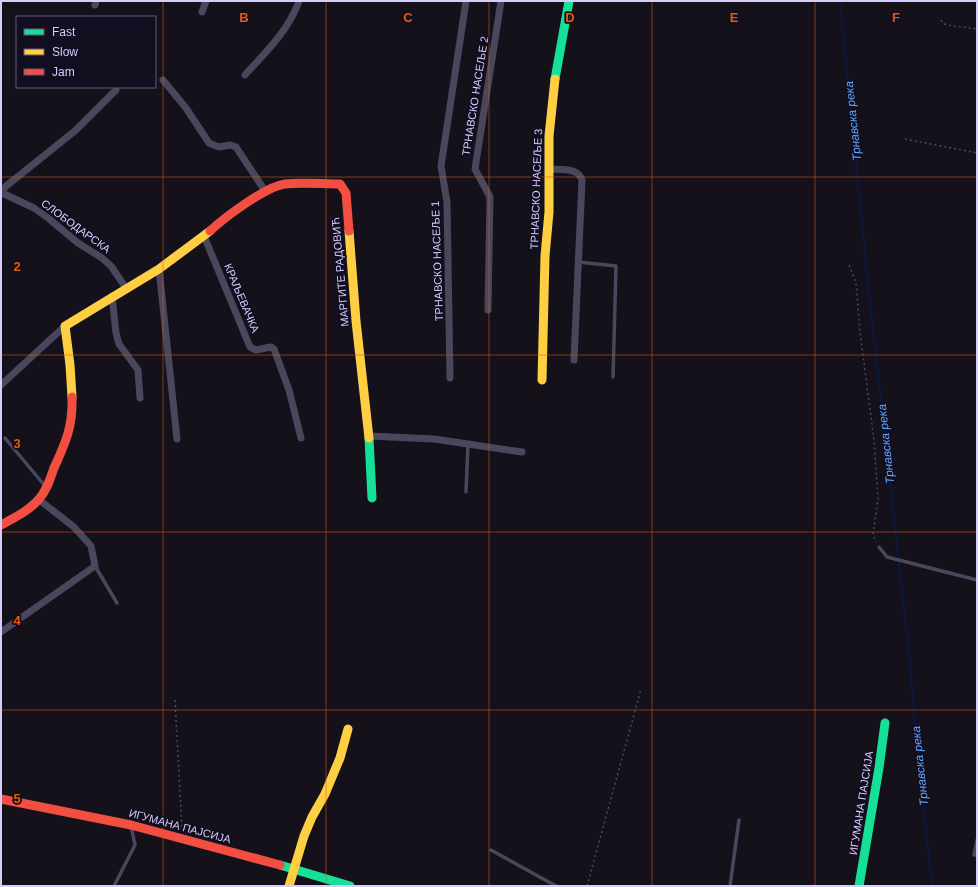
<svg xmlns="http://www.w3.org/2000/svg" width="978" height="887" font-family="Helvetica,sans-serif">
  <rect width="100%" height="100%" fill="#14111b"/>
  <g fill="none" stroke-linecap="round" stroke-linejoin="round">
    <path stroke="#0c1738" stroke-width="2.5" d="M840,1L869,294L909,654L922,796L932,886"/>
    <path stroke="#444e5c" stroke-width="1.5" stroke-dasharray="2 3" stroke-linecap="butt" d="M941,20L944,24L954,26L977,29
      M905,139L977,153
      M849,265L856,283L860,332L874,440L878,498L873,535L876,542
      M175,700L182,829
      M587,886L641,689"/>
    <path stroke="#4a475c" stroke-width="3.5" d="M578,262L616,266L613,377
      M5,438L45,486
      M466,492L468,444
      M879,547L887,557L977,580
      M95,566L117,603
      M977,840L974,855H977
      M491,850L556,886
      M114,886L135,845L131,826
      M730,886L739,820"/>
    <path stroke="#4a475c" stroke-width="7" d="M95,5L96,1
      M202,12L206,1
      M245,75C265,53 289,30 299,1
      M163,80L186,108L209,143L219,147L230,145L236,147L265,191
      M549,169C561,170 578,167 582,180L574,360
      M2,193L34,208L48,218L78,243L102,258L111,266L126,288
      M2,193L5,187L76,130L116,90
      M204,236L250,347L256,350L271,347L274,349L289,390L301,438
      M159,269L177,439
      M112,296L116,333L119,344L138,370L140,398
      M488,310L490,197L475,169L501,1
      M450,378L447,202L441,166L466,1
      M1,385L65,326
      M369,436L434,439L522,452
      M1,632L95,566L91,546L74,527L38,499"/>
    <path stroke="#16e098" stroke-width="9" d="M555,79L569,1
      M369,438L372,498
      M280,865L350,886
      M859,886L879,768L885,723"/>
    <path stroke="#ffcf43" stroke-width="9" d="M349,231L356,321L369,438
      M542,380L545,256L549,212V136L555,79
      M72,397L70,365L65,326L159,269L210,231
      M289,886L304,836L312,817L325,794L340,758L348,729"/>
    <path stroke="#f24e42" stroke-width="9" d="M210,231C225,217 265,187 285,184C300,182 323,184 340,184L346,193L349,231
      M1,525C14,518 29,511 39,499C47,490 50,479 54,468C66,442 73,426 72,397
      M1,799L131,825L280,865"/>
  </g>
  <path fill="none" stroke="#e8590c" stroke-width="1" stroke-opacity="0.55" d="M163,1V886M326,1V886M489,1V886M652,1V886M815,1V886M1,177H977M1,355H977M1,532H977M1,710H977"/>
  <g text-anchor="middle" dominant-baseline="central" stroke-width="3.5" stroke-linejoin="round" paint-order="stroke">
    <g font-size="11" fill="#d6cdfd" stroke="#120d1f">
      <text transform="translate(475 96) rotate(-81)">ТРНАВСКО НАСЕЉЕ 2</text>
      <text transform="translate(536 189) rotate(-88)">ТРНАВСКО НАСЕЉЕ 3</text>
      <text transform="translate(76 226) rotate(36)">СЛОБОДАРСКА</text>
      <text transform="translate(437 261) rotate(-92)">ТРНАВСКО НАСЕЉЕ 1</text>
      <text transform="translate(340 272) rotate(-95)">МАРГИТЕ РАДОВИЋ</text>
      <text transform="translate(242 298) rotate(67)">КРАЉЕВАЧКА</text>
      <text transform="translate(861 803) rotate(-81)">ИГУМАНА ПАЈСИЈА</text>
      <text transform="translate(180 826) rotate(15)">ИГУМАНА ПАЈСИЈА</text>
    </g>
    <g font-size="12" font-style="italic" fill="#5fa6fa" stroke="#120d1f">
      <text transform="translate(853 121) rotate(-96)">Трнавска река</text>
      <text transform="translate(886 444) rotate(-96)">Трнавска река</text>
      <text transform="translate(920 766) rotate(-96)">Трнавска река</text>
    </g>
  </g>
  <g font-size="13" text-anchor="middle" font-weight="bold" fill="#e8590c" stroke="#120d1f" stroke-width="3.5" stroke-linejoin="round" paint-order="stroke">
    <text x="244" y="22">B</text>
    <text x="408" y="22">C</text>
    <text x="570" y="22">D</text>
    <text x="734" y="22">E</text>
    <text x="896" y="22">F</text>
    <text x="17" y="271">2</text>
    <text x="17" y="448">3</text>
    <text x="17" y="625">4</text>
    <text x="17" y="803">5</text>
  </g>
  <rect width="978" height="887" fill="none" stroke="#d6cdfd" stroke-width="4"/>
  <rect x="16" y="16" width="140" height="72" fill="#120d1f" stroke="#605a78"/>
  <rect x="24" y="29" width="20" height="6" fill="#16e098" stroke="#605a78"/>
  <text x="52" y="36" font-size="12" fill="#d6cdfd">Fast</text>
  <rect x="24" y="49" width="20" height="6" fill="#ffcf43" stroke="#605a78"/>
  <text x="52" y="56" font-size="12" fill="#d6cdfd">Slow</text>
  <rect x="24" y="69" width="20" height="6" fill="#f24e42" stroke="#605a78"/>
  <text x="52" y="76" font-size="12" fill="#d6cdfd">Jam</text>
</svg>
